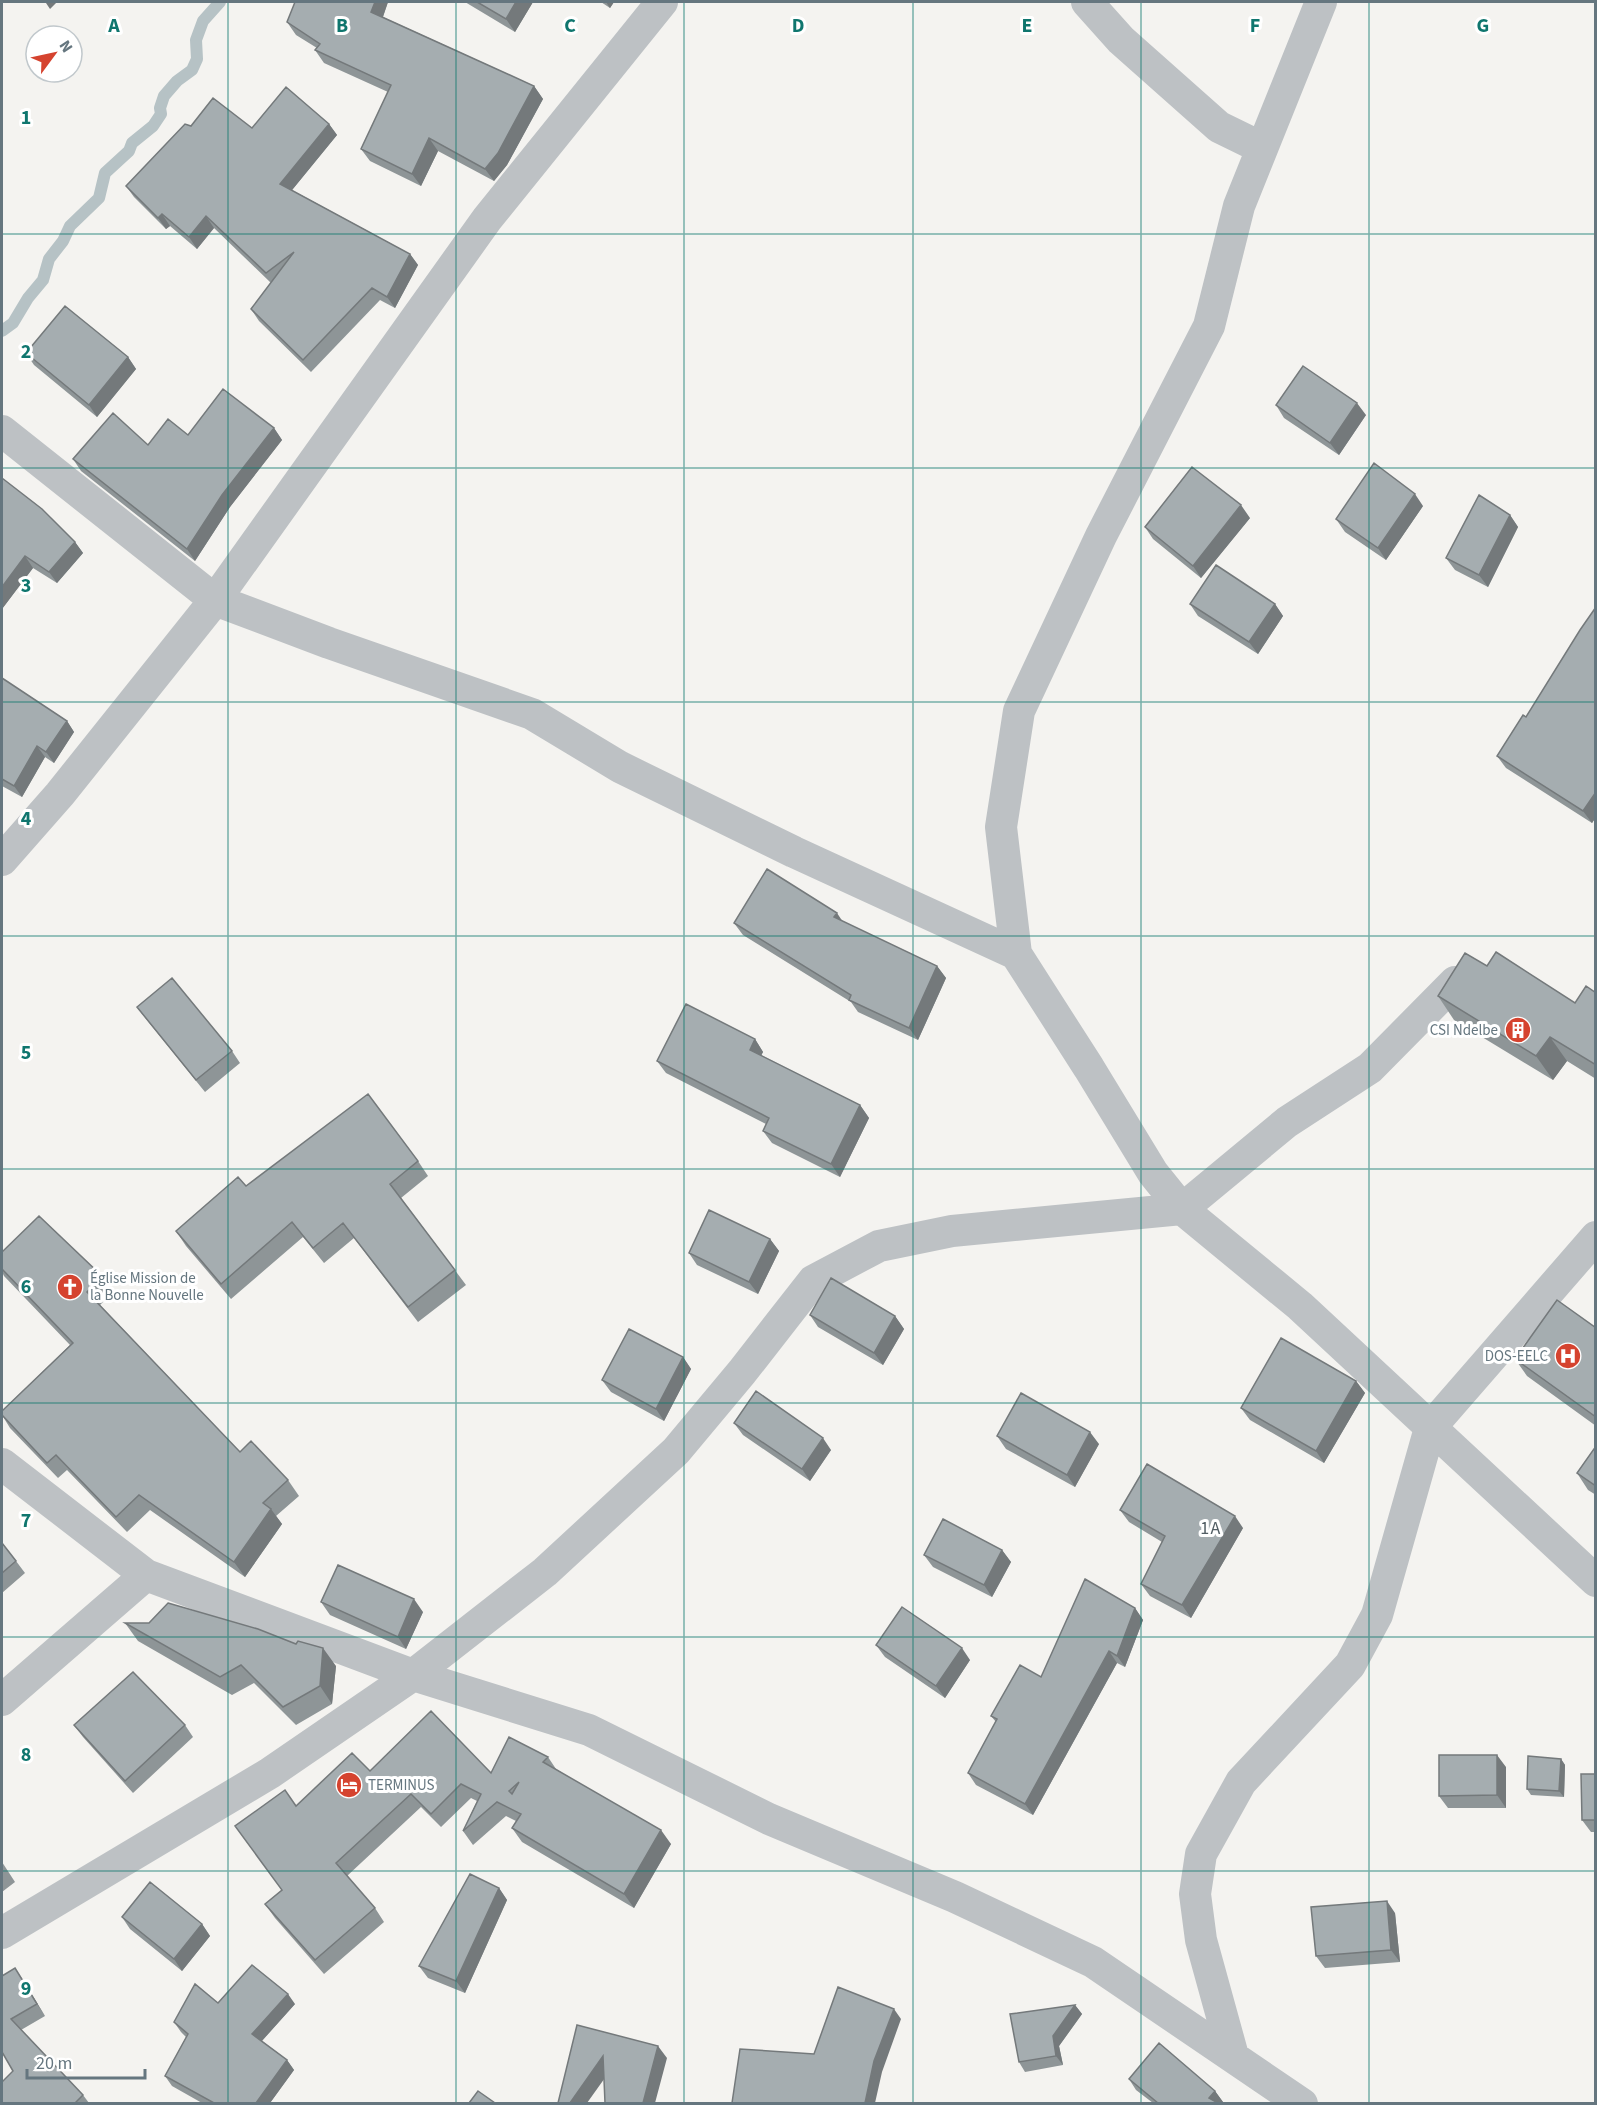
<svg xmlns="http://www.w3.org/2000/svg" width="1597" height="2105" font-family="'Source Sans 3',sans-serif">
  <rect width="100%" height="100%" fill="#f4f3f0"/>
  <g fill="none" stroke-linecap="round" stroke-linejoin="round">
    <path stroke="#b6c2c5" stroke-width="12" d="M2,331L13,323L28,298L43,280L49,259L63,241L70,226L99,198L105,173L129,151L132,143L153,126L161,114L160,108L164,96L177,81L192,70L197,59L196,40L203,21L220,2"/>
    <path stroke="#bdc1c4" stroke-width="32" d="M1087,2L1121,40L1219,127L1262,148
      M1321,2L1239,206L1209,326L1101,536L1019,711L1001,827L1016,954L1089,1068L1153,1173L1182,1209L1300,1306L1596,1581
      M2,431L215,600L329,643L532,714L620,767L794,852L1016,954
      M2,860L60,794L215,600L487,219L662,2
      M2,1464L146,1575L413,1675L589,1730L769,1819L955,1897L1093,1962L1302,2104
      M2,1700L146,1575
      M2,1933L270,1773L413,1675L545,1572L676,1451L742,1372L813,1281L879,1246L952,1231L1182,1209L1287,1122L1370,1068L1455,982
      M1233,2056L1201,1940L1195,1894L1201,1854L1241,1782L1350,1665L1377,1615L1430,1428L1596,1237"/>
  </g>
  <path fill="#8e9597" d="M388,2L383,17L534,86L543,99L507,165L494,181L438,151L421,186L370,161L361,149L388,92L324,63L315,50L317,48L296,35L287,22Z
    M465,2H533L515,32Z
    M601,2H614L610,8Z
    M329,124L337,135L292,190L410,254L418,265L395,308L380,300L311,372L259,321L251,309L271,283L214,228L197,249L170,226L166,229L134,197L126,186L191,126L252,128Z
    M26,353L128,357L136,369L97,417L34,365Z
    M1276,405L1366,415L1339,455L1284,418Z
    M274,428L282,440L230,507L195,561L81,471L73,459L148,445L188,435Z
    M2,478L75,542L83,553L57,583L33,568L2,609Z
    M1423,506L1386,560L1345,532L1336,519Z
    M1510,515L1518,527L1488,587L1455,570L1446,558Z
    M1250,518L1201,578L1153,539L1145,527Z
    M1190,604H1275L1283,616L1258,654L1198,616Z
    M1596,607V817L1592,823L1506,768L1497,756L1526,717Z
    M2,678L67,721L74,732L54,763L45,757L22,797L2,786Z
    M843,922L937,966L946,978L918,1040L858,1012L851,1002L743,935L734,923Z
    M1487,966L1575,1003L1596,993V1079L1567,1061L1553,1080L1454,1020L1438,996Z
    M137,1007L232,1051L240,1063L205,1092L146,1019Z
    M755,1039L763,1052L761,1055L860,1105L869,1118L840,1177L772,1143L763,1131L766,1124L666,1073L657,1061Z
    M418,1161L428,1176L401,1198L466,1285L418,1322L354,1238L324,1263L303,1237L231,1299L186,1246L176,1231L246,1186Z
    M770,1239L779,1251L758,1294L697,1265L689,1253Z
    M2,1252L102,1276L113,1292L100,1305L240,1452L288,1480L299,1496L276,1516L282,1524L245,1577L150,1510L127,1532L67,1470L58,1478L10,1428L2,1415V1411L70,1345L4,1276L2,1272Z
    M810,1315L895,1316L904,1329L883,1365L818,1327Z
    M1596,1328V1426L1527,1376L1515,1359Z
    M683,1357L691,1369L664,1421L611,1392L602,1380Z
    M1356,1381L1365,1393L1324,1463L1250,1420L1241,1408Z
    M734,1423L831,1450L810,1481L743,1435Z
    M997,1436L1099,1444L1075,1487L1006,1449Z
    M1596,1446V1495L1588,1490L1577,1473Z
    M1120,1510L1243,1528L1191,1618L1150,1596L1141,1584L1162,1542L1129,1522Z
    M2,1543L16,1561L25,1573L2,1593Z
    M1002,1550L1011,1562L992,1597L933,1567L924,1555Z
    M321,1602L423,1612L406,1649L330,1615Z
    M1135,1608L1143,1620L1125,1667L1117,1663L1033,1815L976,1785L968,1773L996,1722L991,1716L1041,1677Z
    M125,1623L336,1666L332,1704L296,1725L254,1683L232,1695L138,1641Z
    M876,1645L970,1660L945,1698L885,1657Z
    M74,1725H185L193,1737L133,1793L83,1737Z
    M548,1757L556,1769L671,1844L634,1908L522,1842L512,1828L516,1821L506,1816L473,1845L463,1831L477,1801L471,1798L441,1827L421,1807L347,1876L375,1908L384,1922L324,1974L275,1918L265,1904L282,1890L296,1806L370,1771L491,1773Z
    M1561,1759L1565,1765L1564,1797L1531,1795L1527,1789Z
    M1506,1767V1808H1448L1439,1796Z
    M1596,1774V1832H1591L1582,1820Z
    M2,1862L15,1882L2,1892Z
    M499,1888L507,1900L465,1993L428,1978L419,1966Z
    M1395,1913L1400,1962L1325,1968L1316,1956Z
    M122,1917L202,1924L210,1936L182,1971L130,1929Z
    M23,1980L45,2016L21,2030L83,2095L89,2103H2L13,2071L2,2052Z
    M218,2003L295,2004L262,2041L287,2060L294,2070L270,2103H202L172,2086L165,2076L186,2037L181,2032L174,2022Z
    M1075,2005L1082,2014L1059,2046L1063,2065L1025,2072L1019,2062Z
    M1129,2079L1215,2091L1223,2102L1221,2103H1153L1136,2090Z"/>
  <path fill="#74797b" d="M47,2H57L50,9L46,3Z
    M375,2H388L380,25L371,12Z
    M516,2H533L515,32L506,19Z
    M606,2H614L610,8Z
    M534,86L543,99L507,165L494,181L485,169Z
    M329,124L337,135L288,195L280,184Z
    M429,138L438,151L421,186L412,174Z
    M162,214L170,226L166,229L158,218Z
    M206,216L214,228L197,249L189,237Z
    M410,254L418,265L395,308L387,297Z
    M128,357L136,369L97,417L89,405Z
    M1357,403L1366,415L1339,455L1330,443Z
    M274,428L282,440L230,507L195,561L187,549L222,495Z
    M1415,494L1423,506L1386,560L1378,548Z
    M1241,505L1250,518L1201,578L1193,566Z
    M1510,515L1518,527L1488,587L1479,575Z
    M75,542L83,553L57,583L49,572Z
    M25,556L33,568L2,609V587Z
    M1275,604L1283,616L1258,654L1249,642Z
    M67,721L74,732L54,763L46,752Z
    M37,746L45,757L22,797L14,786Z
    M1596,792V817L1592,823L1583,811Z
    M837,913L845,925L834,917Z
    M937,966L946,978L918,1040L909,1028Z
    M1550,1037L1567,1061L1553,1080L1536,1056Z
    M755,1039L763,1052L758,1062L750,1050Z
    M860,1105L869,1118L840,1177L831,1164Z
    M770,1239L779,1251L758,1294L749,1282Z
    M895,1316L904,1329L883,1365L874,1353Z
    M683,1357L691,1369L664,1421L656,1409Z
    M1356,1381L1365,1393L1324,1463L1316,1451Z
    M1090,1432L1099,1444L1075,1487L1067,1475Z
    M823,1438L831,1450L810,1481L802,1469Z
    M271,1509L282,1524L245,1577L234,1562Z
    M1235,1516L1243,1528L1191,1618L1182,1605Z
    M1002,1550L1011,1562L992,1597L984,1585Z
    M414,1599L423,1612L406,1649L398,1637Z
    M1135,1608L1143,1620L1125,1667L1117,1656Z
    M323,1648L336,1666L332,1704L320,1686Z
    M962,1648L970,1660L945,1698L936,1686Z
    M1109,1651L1117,1663L1033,1815L1025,1804Z
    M1497,1755L1506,1767V1808L1497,1795Z
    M1561,1759L1565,1765L1564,1797L1559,1791Z
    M661,1830L671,1844L634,1908L624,1894Z
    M499,1888L507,1900L465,1993L456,1981Z
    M1387,1901L1395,1913L1400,1962L1391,1950Z
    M202,1924L210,1936L182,1971L174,1959Z
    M15,1968L23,1980L45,2016L37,2004Z
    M288,1994L295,2004L259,2044L252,2034Z
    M1075,2005L1082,2014L1059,2046L1063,2065L1056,2056L1053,2036Z
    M894,2009L901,2019L882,2072L875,2103H865L874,2061Z
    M658,2046L667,2058L655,2103H643Z
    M603,2056L612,2068L587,2103H570Z
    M287,2060L294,2070L270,2103H256Z
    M1215,2091L1223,2102L1221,2103H1213L1209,2098Z"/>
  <path fill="#a5adb0" stroke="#74797b" stroke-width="1.5" fill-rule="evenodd" d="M295,2H375L371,12L534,86L498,153L485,169L429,138L412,174L361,149L391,85L315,50L320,44L287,22Z
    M477,2H516L506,19Z
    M286,87L329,124L280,184L410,254L387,297L372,288L303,360L251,309L294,252L266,273L206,216L189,237L162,214L158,218L126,186L185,124L191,126L213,98L252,128Z
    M65,306L128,357L89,405L26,353Z
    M1303,366L1357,403L1330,443L1276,405Z
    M223,389L274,428L222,495L187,549L73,459L113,413L148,445L168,419L188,435Z
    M1374,463L1415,494L1378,548L1336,519Z
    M1192,467L1241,505L1193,566L1145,527Z
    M2,478L42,509L75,542L49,572L25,556L2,587Z
    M1479,495L1510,515L1479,575L1446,558Z
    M1216,565L1275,604L1249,642L1190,604Z
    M1596,607V792L1583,811L1497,756L1523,715L1526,717L1580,630Z
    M2,678L67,721L46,752L37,746L14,786L2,779Z
    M767,869L837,913L834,917L937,966L909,1028L849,1000L851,995L734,923Z
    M1496,952L1575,1003L1586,986L1596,993V1065L1550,1037L1536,1056L1438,996L1465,953L1487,966Z
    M172,978L232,1051L196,1080L137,1007Z
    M686,1004L755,1039L750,1050L860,1105L831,1164L763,1131L769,1118L657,1061Z
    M368,1094L418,1161L390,1184L455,1270L408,1307L343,1223L313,1248L292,1222L221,1284L176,1231L238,1177L246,1186Z
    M709,1210L770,1239L749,1282L689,1253Z
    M39,1216L102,1276L87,1292L240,1452L251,1441L288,1480L263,1503L271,1509L234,1562L139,1495L116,1517L56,1455L47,1463L2,1415V1411L73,1343L2,1269V1252Z
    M831,1278L895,1316L874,1353L810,1315Z
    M1557,1300L1596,1328V1417L1515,1359Z
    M629,1329L683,1357L656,1409L602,1380Z
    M1281,1338L1356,1381L1316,1451L1241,1408Z
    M756,1391L823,1438L802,1469L734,1423Z
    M1021,1393L1090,1432L1067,1475L997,1436Z
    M1596,1446V1486L1577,1473Z
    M1147,1464L1235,1516L1182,1605L1141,1584L1165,1536L1120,1510Z
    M943,1519L1002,1550L984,1585L924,1555Z
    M2,1543L16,1561L2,1573Z
    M338,1565L414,1599L398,1637L321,1602Z
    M1085,1579L1135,1608L1117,1656L1109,1651L1025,1804L968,1773L997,1719L991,1716L1020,1665L1041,1677Z
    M168,1603L258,1629L296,1644L298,1641L323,1648L320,1686L283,1707L241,1665L220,1677L125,1623H149Z
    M902,1607L962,1648L936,1686L876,1645Z
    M133,1672L185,1725L125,1781L74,1725Z
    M431,1711L491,1773L509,1737L548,1757L543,1762L661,1830L624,1894L512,1828L521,1814L497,1802L463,1831L481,1794L461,1784L431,1814L411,1794L336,1863L375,1908L315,1960L265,1904L282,1890L235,1826L285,1790L296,1806L352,1753L370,1771ZM519,1782L512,1794L509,1791Z
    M1439,1755H1497V1795L1439,1796Z
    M1528,1756L1561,1759L1559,1791L1527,1789Z
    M1581,1774H1596V1820H1582Z
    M470,1874L499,1888L456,1981L419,1966Z
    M150,1882L202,1924L174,1959L122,1917Z
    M1387,1901L1391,1950L1316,1956L1311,1907Z
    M252,1965L288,1994L252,2034L287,2060L256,2103H214L165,2076L188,2034L174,2022L195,1984L218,2003Z
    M15,1968L37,2004L11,2019L83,2095L75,2103H2V2082L13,2071L2,2052V1976Z
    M838,1987L894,2009L874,2061L865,2103H732L740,2049L814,2054Z
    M1075,2005L1053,2036L1056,2056L1019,2062L1010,2014Z
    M577,2025L658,2046L643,2103H605L603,2056L570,2103H558Z
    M1159,2043L1215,2091L1209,2098L1218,2103H1158L1129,2079Z
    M478,2091L495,2103H469Z"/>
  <path fill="none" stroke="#0f766e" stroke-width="1.5" stroke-opacity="0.55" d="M228,2V2104M456,2V2104M684,2V2104M913,2V2104M1141,2V2104M1369,2V2104M2,234H1596M2,468H1596M2,702H1596M2,936H1596M2,1169H1596M2,1403H1596M2,1637H1596M2,1871H1596"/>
  <defs>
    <g id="building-disc" transform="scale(1.35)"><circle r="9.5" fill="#d5432f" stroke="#fff"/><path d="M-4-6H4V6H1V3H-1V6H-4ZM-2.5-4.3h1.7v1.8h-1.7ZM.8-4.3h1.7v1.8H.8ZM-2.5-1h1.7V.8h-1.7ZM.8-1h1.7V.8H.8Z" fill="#fff"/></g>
    <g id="church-disc" transform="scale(1.35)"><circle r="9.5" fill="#d5432f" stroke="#fff"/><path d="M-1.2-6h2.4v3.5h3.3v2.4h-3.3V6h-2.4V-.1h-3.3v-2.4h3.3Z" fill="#fff"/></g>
    <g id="hospital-disc" transform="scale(1.35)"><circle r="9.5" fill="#d5432f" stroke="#fff"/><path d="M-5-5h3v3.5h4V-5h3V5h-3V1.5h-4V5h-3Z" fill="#fff"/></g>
    <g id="hotel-disc" transform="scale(1.35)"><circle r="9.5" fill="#d5432f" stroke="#fff"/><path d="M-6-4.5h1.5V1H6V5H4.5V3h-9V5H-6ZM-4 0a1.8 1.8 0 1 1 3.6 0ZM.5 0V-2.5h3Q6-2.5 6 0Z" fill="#fff"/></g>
  </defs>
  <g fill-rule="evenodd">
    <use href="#building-disc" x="1518" y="1030"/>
    <use href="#church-disc" x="70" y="1287"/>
    <use href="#hospital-disc" x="1568" y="1356"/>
    <use href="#hotel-disc" x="349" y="1785"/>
  </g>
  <g text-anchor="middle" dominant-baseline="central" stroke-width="6" stroke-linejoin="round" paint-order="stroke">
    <g font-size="15" fill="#65767f" stroke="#fff" text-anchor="end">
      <text x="1498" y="1030">CSI Ndelbe</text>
      <text x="90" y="1278" text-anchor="start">Église Mission de<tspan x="90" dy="17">la Bonne Nouvelle</tspan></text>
      <text x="1548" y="1356">DOS-EELC</text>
      <text x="368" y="1785" text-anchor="start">TERMINUS</text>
    </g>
    <g font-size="18" letter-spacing="1.5" fill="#525e64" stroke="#fff">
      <text x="1211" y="1528">1A</text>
    </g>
  </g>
  <g font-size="20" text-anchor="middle" font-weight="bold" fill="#0f766e" stroke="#fff" stroke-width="6" stroke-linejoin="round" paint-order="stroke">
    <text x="114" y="32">A</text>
    <text x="342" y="32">B</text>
    <text x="570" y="32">C</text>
    <text x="798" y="32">D</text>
    <text x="1027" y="32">E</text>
    <text x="1255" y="32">F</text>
    <text x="1483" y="32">G</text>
    <text x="26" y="124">1</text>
    <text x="26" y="358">2</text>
    <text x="26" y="592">3</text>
    <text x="26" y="825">4</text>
    <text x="26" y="1059">5</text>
    <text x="26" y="1293">6</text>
    <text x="26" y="1527">7</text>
    <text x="26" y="1761">8</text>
    <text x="26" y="1995">9</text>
  </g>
  <rect width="1597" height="2105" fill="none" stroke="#65767f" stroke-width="6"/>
  <g transform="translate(54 54) rotate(57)"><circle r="28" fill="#ffffff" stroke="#c1c8cc" stroke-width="1.5"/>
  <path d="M0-4.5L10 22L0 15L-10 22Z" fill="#d5432f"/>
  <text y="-9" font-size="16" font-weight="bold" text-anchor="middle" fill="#65767f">N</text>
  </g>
  <path d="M27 2069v9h118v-9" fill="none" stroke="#65767f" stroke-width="3"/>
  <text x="36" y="2069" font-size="18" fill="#65767f" stroke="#ffffff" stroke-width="4.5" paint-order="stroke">20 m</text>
</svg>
